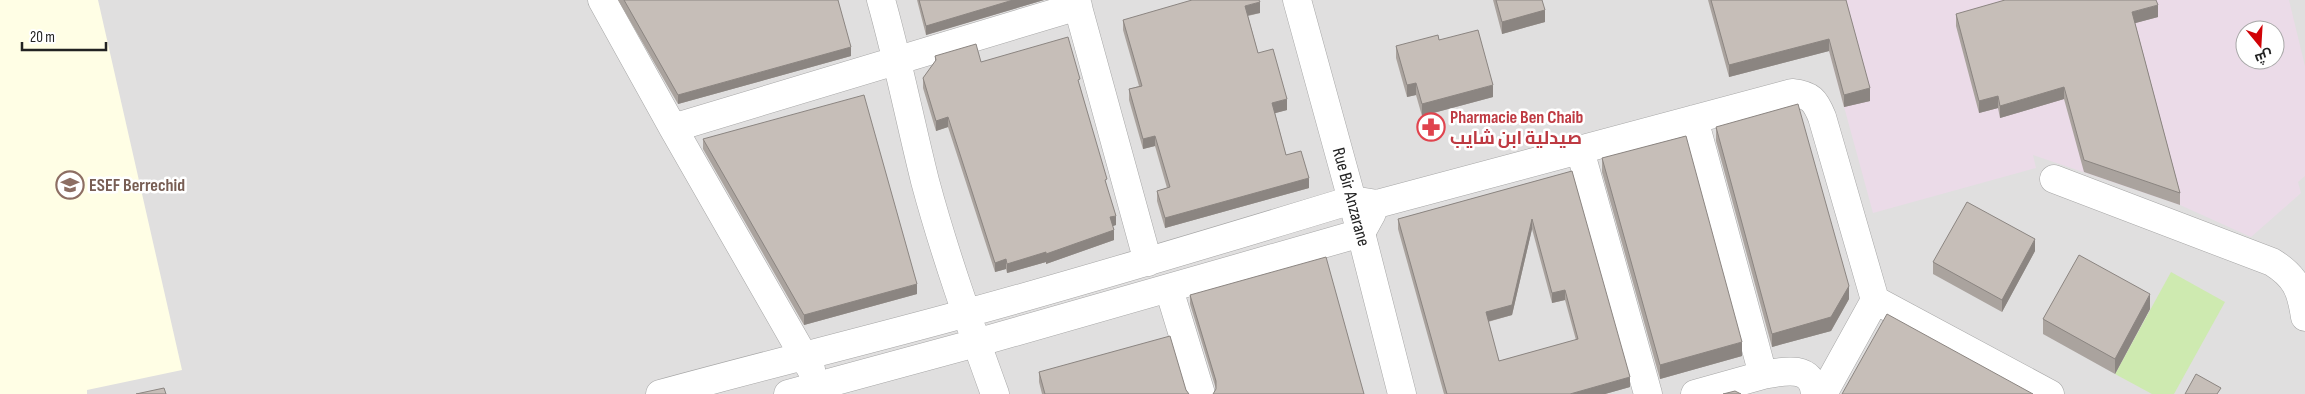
<svg xmlns="http://www.w3.org/2000/svg" width="2305" height="394" font-family="'Sofia Sans Condensed',Cairo,sans-serif">
  <rect width="100%" height="100%" fill="#f2eee9"/>
  <path fill="#e0dfdf" fill-rule="evenodd" d="M0,0H2305V394H0ZM2245,30H2275V60H2245Z"/>
  <path fill="#ebdbe8" fill-rule="evenodd" d="M1815,0H2289L2305,66V176L2298,182L2301,193L2251,237L2180,205L2033,155L2036,168L1873,213ZM2245,30H2275V60H2245Z"/>
  <path fill="#fffee5" d="M0,0H98L182,370L87,390V394H0Z"/>
  <path fill="#ceeab0" d="M2171,272L2225,302L2174,394H2152L2115,374Z"/>
  <g fill="none" stroke-linecap="round" stroke-linejoin="round">
    <g stroke="#a6a6a6" stroke-width="29">
      <path id="minor" d="M602,0L673,128L811,369
        M881,0C898,60 910,121 925,181C944,252 970,325 995,394
        M1076,0L1148,262
        M1694,119L1763,375C1783,371 1813,364 1815,394
        M673,128L1078,6
        M1580,150L1648,394
        M2054,179L2272,262C2296,277 2301,290 2305,317
        M1169,289L1201,394
        M660,394C762,366 865,341 967,313C1096,278 1224,239 1352,200L1377,204L1792,93C1811,95 1815,100 1822,117L1875,300L2050,394
        M788,394L976,343L1361,233L1372,213
        M1695,394L1763,375
        M1823,394L1875,300"/>
    </g>
    <g stroke="#a6a6a6" stroke-width="29">
      <path id="tertiary" d="M1297,0L1361,233L1402,394"/>
    </g>
    <use href="#minor" stroke="#fff" stroke-width="28"/>
    <use href="#tertiary" stroke="#fff" stroke-width="28"/>
  </g>
  <path fill="#aaa39e" fill-rule="evenodd" d="M618,0H838L851,56L678,104Z
    M917,0H1044L926,35Z
    M1493,0H1542L1545,22L1502,34Z
    M1708,0H1846L1870,101L1844,107L1829,51L1729,77Z
    M1260,13L1248,16L1258,53L1287,110L1275,113L1286,155L1309,188L1165,228L1157,201V191L1167,188L1155,146L1143,149L1129,100V89L1139,86L1123,30V20Z
    M1956,14L2158,17L2135,23L2180,193V205L2084,172L2064,99L2000,118L1998,108L1979,113L1956,26Z
    M1439,40L1493,97L1422,116L1416,95L1407,97L1396,58V46Z
    M935,56L981,62L1080,86L1107,187L1116,225L1112,226L1114,240L1046,264V262L1007,273L1006,269L995,272L948,127L936,131L923,88V78L935,62Z
    M1716,127L1849,299L1831,331L1772,347L1716,141Z
    M703,139L917,294L804,325L703,149Z
    M1602,158L1742,356L1660,379L1602,172Z
    M1572,171L1630,387L1605,394H1444L1398,229V219ZM1532,229L1552,303L1565,300L1576,340L1499,361L1488,322L1512,315Z
    M2035,251L2002,312L1933,274V262Z
    M1190,295L1364,394L1216,389L1190,304Z
    M2150,309L2115,374L2043,334V319Z
    M1039,372L1186,390L1189,394H1042L1039,382Z"/>
  <path fill="#8b8581" d="M1013,0H1044L926,35V26Z
    M1260,2V13L1245,16V6Z
    M2158,5V17L2132,24V12Z
    M1545,10V22L1502,34V22Z
    M1829,39V51L1729,77V65Z
    M851,47V56L678,104V95Z
    M1416,83V95L1407,97V85Z
    M1493,85V97L1422,116V104Z
    M2064,87V99L2000,118V106Z
    M1870,88V101L1844,107V95Z
    M1998,96V108L1979,113V101Z
    M1287,99V110L1272,114V103Z
    M948,117V127L936,131V121Z
    M1155,136V146L1143,149V139Z
    M1309,178V188L1165,228V218Z
    M1116,216V225L1110,227V217Z
    M1532,219V229L1512,315L1486,322V312Z
    M1114,230V240L1046,264V254Z
    M2035,239V251L2002,312V300Z
    M1046,252V262L1007,273V264Z
    M1006,259V269L995,272V263Z
    M917,284V294L804,325V315Z
    M1849,286V299L1831,331L1772,347V334Z
    M1565,290V300L1552,303V293Z
    M2150,294V309L2115,374V359Z
    M1742,342V356L1660,379V365Z
    M1630,377V387L1605,394H1570Z"/>
  <path fill="#c6beb8" stroke="#8b8581" fill-rule="evenodd" d="M624,0H838L851,47L678,95Z
    M919,0H1013L926,26Z
    M1192,0H1259L1260,2L1245,6L1258,53L1273,49L1287,99L1272,103L1286,155L1301,151L1309,178L1165,218L1157,191L1170,187L1155,136L1143,139L1129,89L1142,86L1123,20Z
    M1496,0H1542L1545,10L1502,22Z
    M1711,0H1846L1870,88L1844,95L1829,39L1729,65Z
    M2005,0H2156L2158,5L2132,12L2180,193L2084,160L2064,87L2000,106L1998,96L1979,101L1956,14Z
    M1478,30L1493,85L1422,104L1416,83L1407,85L1396,46L1438,35L1439,40Z
    M1068,37L1080,79L1078,80L1107,179L1105,180L1116,216L1110,217L1114,230L1046,254V252L1007,264L1006,259L995,263L948,117L936,121L923,78L936,60L935,56L976,44L981,62Z
    M864,95L917,284L804,315L703,139Z
    M1798,104L1849,286L1831,317L1772,334L1716,127Z
    M1686,136L1742,342L1660,365L1602,158Z
    M1572,171L1630,377L1570,394H1447L1398,219ZM1532,219L1552,293L1565,290L1578,339L1499,361L1486,312L1512,305Z
    M1967,202L2035,239L2002,300L1933,262Z
    M2079,255L2150,294L2115,359L2043,319Z
    M1326,257L1364,394H1213L1216,389V381L1190,295Z
    M1887,314L2033,394H1842Z
    M1170,336L1186,390L1189,394H1045L1039,372Z
    M2196,374L2221,388L2217,394H2185Z
    M164,388L166,394H136Z
    M1735,391L1741,394H1723Z"/>
  <defs>
    <g id="pharmacy-ring" transform="scale(1.4375)"><circle r="9.5" fill="#fff" stroke="#e0444e" stroke-width="1.5"/><path d="M-2-6h4v4h4v4h-4v4h-4v-4h-4v-4h4Z" fill="#e0444e"/></g>
    <g id="university-ring" transform="scale(1.4375)"><circle r="9.5" fill="#fff" stroke="#8d6e63" stroke-width="1.5"/><path d="M0-5L7-2L0 1L-7-2ZM-4 1L0 2.5L4 1V4Q0 6-4 4Z" fill="#8d6e63"/></g>
  </defs>
  <g fill-rule="evenodd">
    <use href="#pharmacy-ring" x="1431" y="127"/>
    <use href="#university-ring" x="70" y="185"/>
  </g>
  <g text-anchor="middle" dominant-baseline="central" stroke-width="5" stroke-linejoin="round" paint-order="stroke">
    <g font-size="18" font-weight="bold" fill="#be3a42" stroke="#fff" text-anchor="start">
      <text x="1450" y="117">Pharmacie Ben Chaib<tspan x="1450" dy="21">صيدلية ابن شايب</tspan></text>
    </g>
    <g font-size="18" font-weight="bold" fill="#785e54" stroke="#fff" text-anchor="start">
      <text x="89" y="185">ESEF Berrechid</text>
    </g>
    <g font-size="18" fill="#222" stroke="#fff">
      <text transform="translate(1351 197) rotate(75)">Rue Bir Anzarane</text>
    </g>
  </g>
  <g transform="translate(2260 45) rotate(162)"><circle r="24" fill="#ffffff" stroke="#a7a7a7"/>
  <path d="M0-4L9 19L0 12L-9 19Z" fill="#d10307"/>
  <text y="-8" font-size="14" font-weight="bold" text-anchor="middle" fill="#222222">ش</text>
  </g>
  <path d="M22 42v8h84v-8" fill="none" stroke="#222222" stroke-width="2.5"/>
  <text x="30" y="42" font-size="15" fill="#222222" stroke="#ffffff" stroke-width="4" paint-order="stroke">20 m</text>
</svg>
